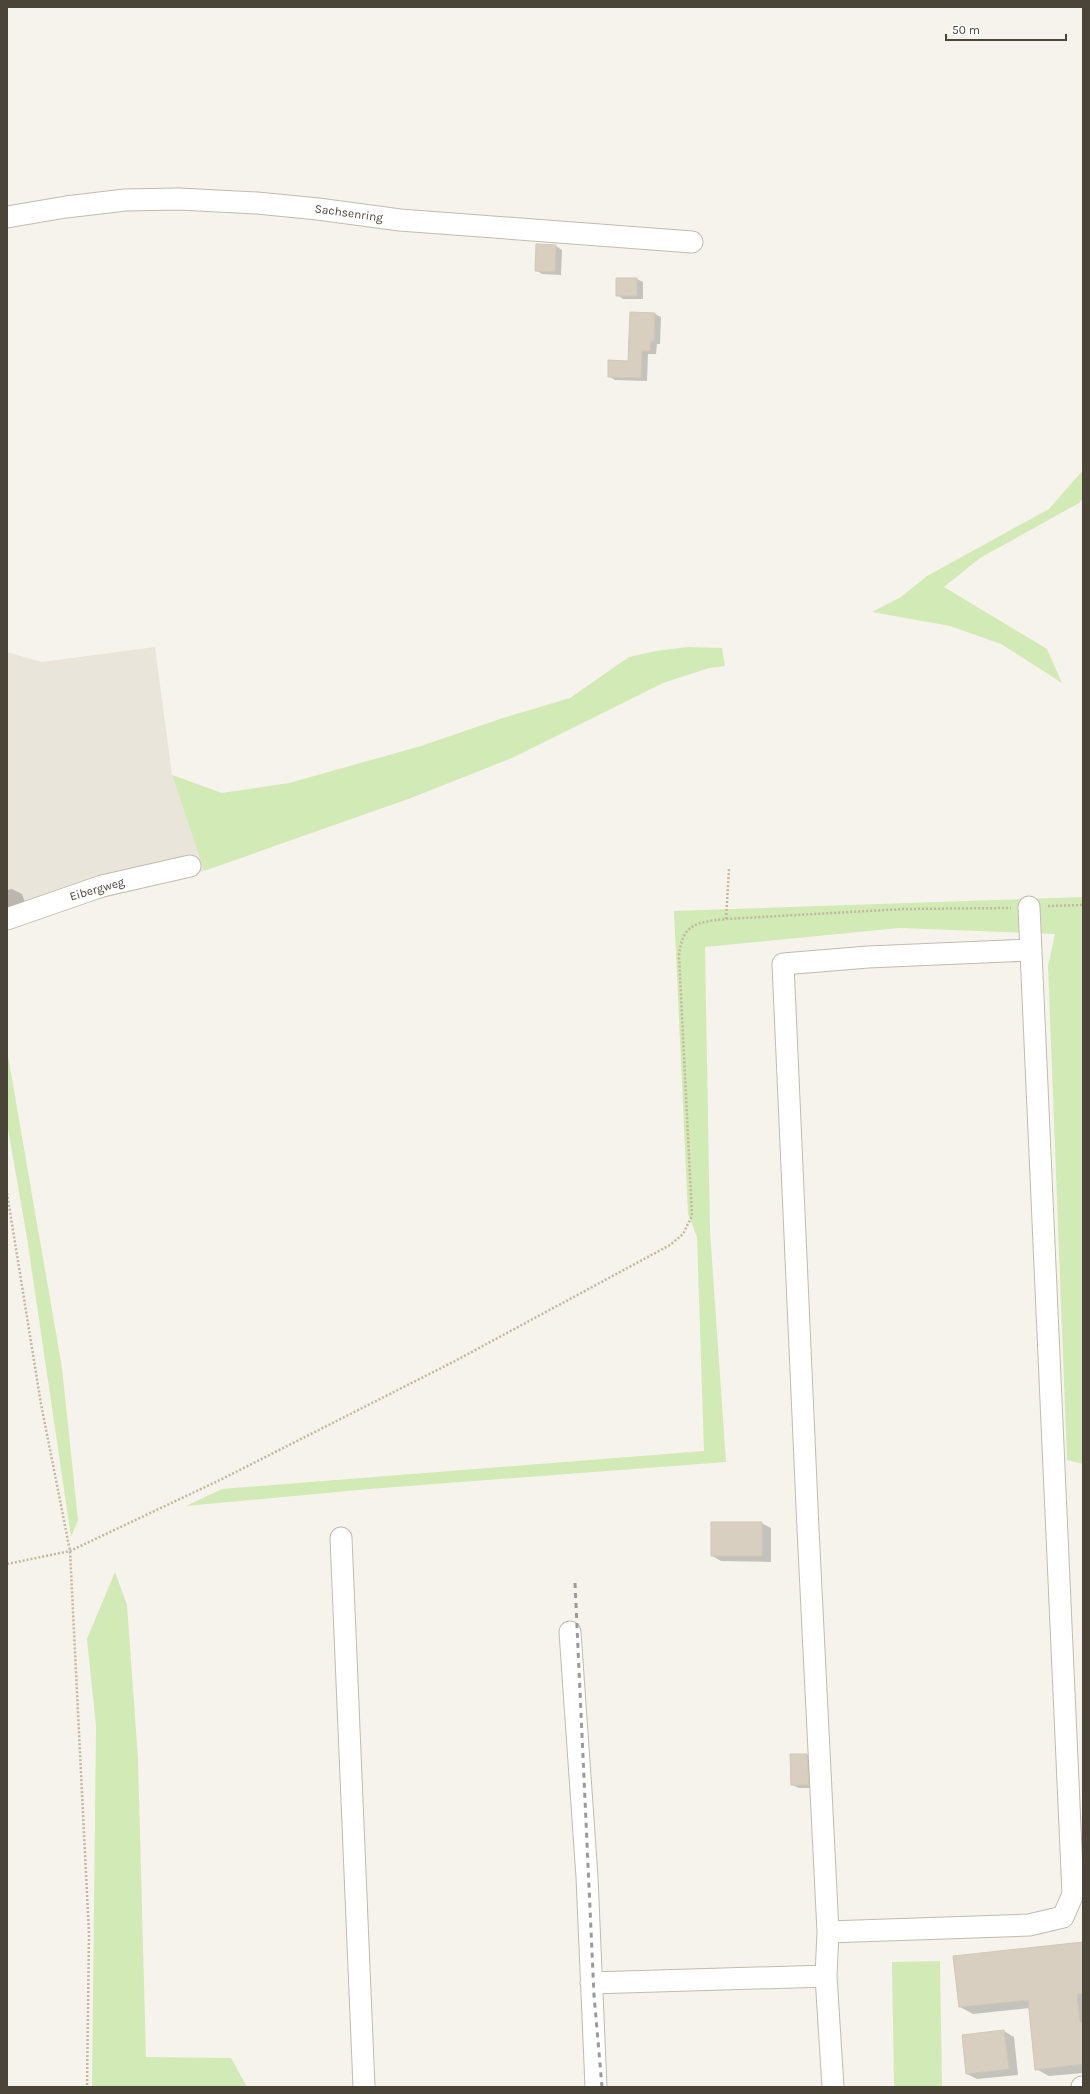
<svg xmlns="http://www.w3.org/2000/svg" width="1090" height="2094" font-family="Karla,sans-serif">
  <rect width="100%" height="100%" fill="#f6f3ec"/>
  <path fill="#eae5da" d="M155,647L172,775L204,871L34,917L7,931V652L42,662Z"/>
  <path fill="#d2eab5" d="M1083,470V498L1079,503L980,558L944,587L1047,649L1062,683L1001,644L950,626L872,612L901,597L927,576L1049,509Z
    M688,647L722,648L725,666L709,668L663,683L512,758L411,798L204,871L172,775L222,793L289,783L421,746L500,719L570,698L629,657L656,651Z
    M1083,897V1464L1067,1460L1048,966L1055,934L899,928L705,947L710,1231L726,1462L369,1489L186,1506L222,1489L704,1451L697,1237L688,1214L674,911Z
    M7,1050L62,1368L78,1520L71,1537L27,1238L7,1123Z
    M115,1572L127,1605L138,1759L146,2057L231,2058L247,2087H92L96,1726L87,1639Z
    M940,1961L942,2087H894L892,1962Z"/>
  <path fill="#0003" d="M556,246L562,250L561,275L542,274L536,270Z
    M617,279H637L643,282V299H623L617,295Z
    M655,314L661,317L660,344H657L656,354H648L647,381L615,380L609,376L629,362Z
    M12,889L22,894L27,908L7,918V890Z
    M761,1523L771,1528V1562L721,1561L712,1556Z
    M807,1755L813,1758L815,1788H799L792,1785Z
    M1083,1943V2073L1049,2076L1036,2069L1030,2008L973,2014L960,2007Z
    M1004,2031L1014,2037L1018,2075L977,2079L967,2074L963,2036Z"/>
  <path fill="#d8cfc1" stroke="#d3c7b4" d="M536,244L556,245L555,272L535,271Z
    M616,278H637V296H616Z
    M630,312L655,313L654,341H651L650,351H642L641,378L608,377V360L628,361Z
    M711,1522H762V1556H711Z
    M790,1754H807L809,1785H791Z
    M1083,1942V1994H1077L1080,2022H1083V2064L1035,2070L1028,2000L959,2007L953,1956Z
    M1004,2030L1009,2069L966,2074L962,2035Z"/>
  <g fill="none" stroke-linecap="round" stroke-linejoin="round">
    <g stroke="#c2bbae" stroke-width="23">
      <path id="minor" d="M7,217L66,207L125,200L179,199L257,203L318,209L400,220L692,242
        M7,919L102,886L190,866
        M341,1538L364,2087
        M570,1632L587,1877L596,2087
        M828,1932L1029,1925L1063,1917L1073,1894L1029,907
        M591,1983L826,1976
        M833,2087L826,1976L828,1932L808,1529L783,964L868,957L1029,950
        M1082,2087H1083"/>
    </g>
    <path stroke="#c4b79f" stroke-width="2.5" stroke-dasharray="2 2" stroke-linecap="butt" d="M1048,906L1083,905
      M726,919L729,869
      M7,1193L41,1404L70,1551L89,1934L87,2087
      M7,1564L70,1551L222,1479L455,1361L670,1245L683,1234L692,1216L679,956C682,924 696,922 726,919L903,909L1011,908"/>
    <use href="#minor" stroke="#fff" stroke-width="21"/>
    <path stroke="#9a9a9a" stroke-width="3" stroke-dasharray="5 5" stroke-linecap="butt" d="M575,1583L594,1995L602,2087"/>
  </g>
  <g text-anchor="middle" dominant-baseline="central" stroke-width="3" stroke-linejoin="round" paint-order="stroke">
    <g font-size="12" fill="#4b4439" stroke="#fff">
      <text transform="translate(349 213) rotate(8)">Sachsenring</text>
      <text transform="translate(97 889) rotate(-16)">Eibergweg</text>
    </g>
  </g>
  <rect width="1090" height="2094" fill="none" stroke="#4b4439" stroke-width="16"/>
  <path d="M946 34v6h120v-6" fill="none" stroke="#4b4439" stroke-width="2"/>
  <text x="952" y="34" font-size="12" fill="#4b4439" stroke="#ffffff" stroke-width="3" paint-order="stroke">50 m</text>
</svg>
